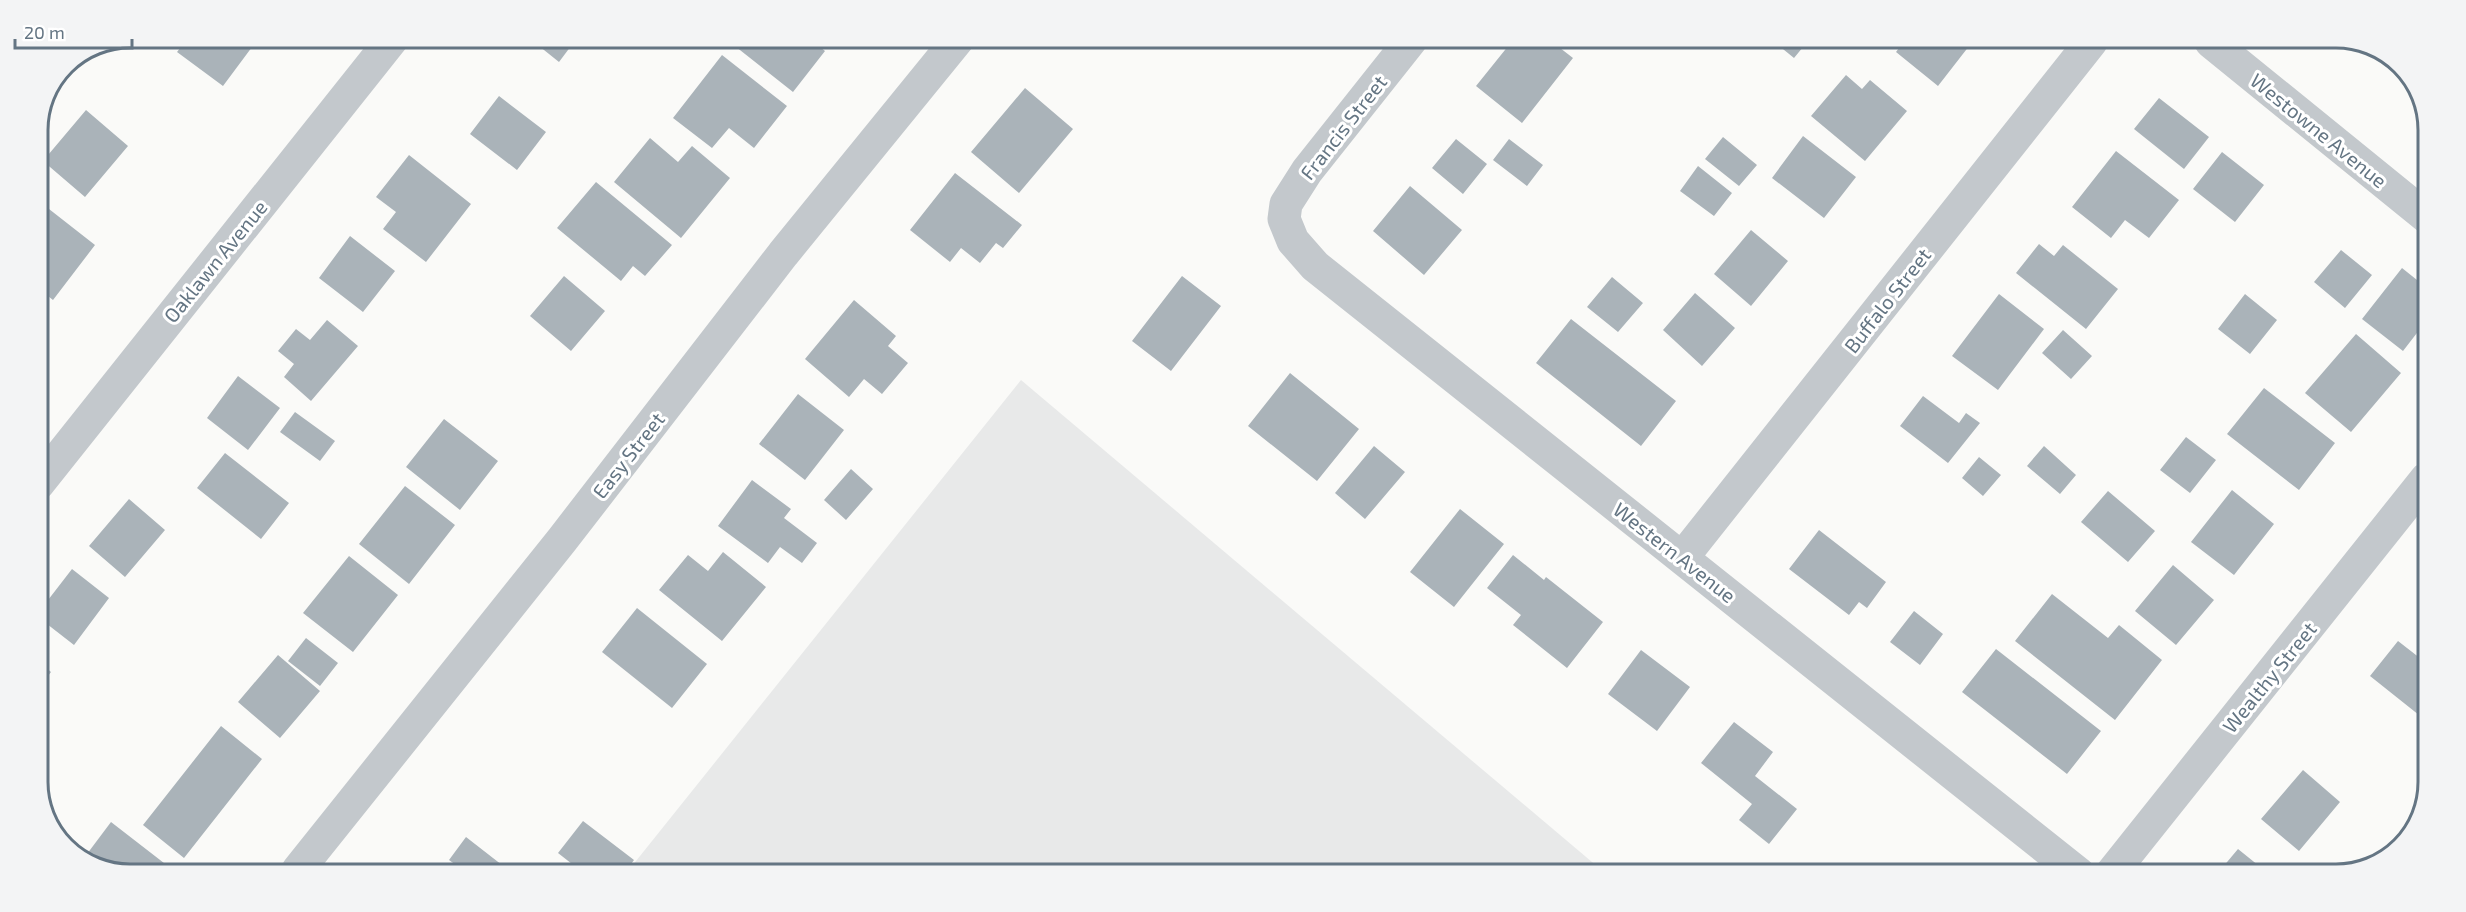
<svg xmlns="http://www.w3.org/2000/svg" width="2466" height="912" font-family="'Exo 2',sans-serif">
  <rect width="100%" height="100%" fill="#fafaf8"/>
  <path fill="#e8e9e9" d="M1021,380L1605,873L628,871Z"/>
  <path fill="#aab3b9" d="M188,38H248L255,43L223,86L177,52Z
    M529,38H577L559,62Z
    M726,39H810L825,51L793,92Z
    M1513,40L1551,41L1573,58L1522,123L1476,86Z
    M1773,41H1808L1794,58Z
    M1898,41H1973L1938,86L1896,52L1902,44Z
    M722,55L787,106L754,148L729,128L712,148L673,118Z
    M1846,75L1862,89L1870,80L1907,111L1865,161L1811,116Z
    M1025,88L1073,129L1019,193L971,152Z
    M499,96L546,132L517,170L470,134Z
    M2159,98L2209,137L2184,169L2134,129Z
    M86,110L128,146L85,197L43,161Z
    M1803,136L1856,177L1824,218L1772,178Z
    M1723,137L1757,165L1739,186L1705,159Z
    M650,138L678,162L692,146L730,178L681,238L614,182Z
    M1456,139L1487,164L1463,194L1432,168Z
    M1509,139L1543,165L1527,186L1493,160Z
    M2116,151L2179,200L2149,238L2125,220L2111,238L2072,207Z
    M2222,152L2264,185L2235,222L2193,189Z
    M409,155L471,204L426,262L383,229L396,212L376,197Z
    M1698,166L1732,193L1714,216L1680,191Z
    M955,173L1022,225L1003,248L996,243L980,263L961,248L950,262L910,230Z
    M596,182L672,245L645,276L633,266L621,281L557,228Z
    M1410,186L1462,230L1424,275L1373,231Z
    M49,209L95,245L53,300L38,288V224Z
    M1751,230L1788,261L1751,306L1714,274Z
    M350,236L395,271L363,312L319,278Z
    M2039,244L2054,256L2063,245L2118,289L2086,329L2016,273Z
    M2341,250L2372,275L2345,308L2314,282Z
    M2402,268L2427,288V320L2403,351L2362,319Z
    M564,276L605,311L571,351L530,316Z
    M1182,276L1221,306L1171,371L1132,341Z
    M1612,277L1643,303L1618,332L1587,307Z
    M1695,293L1735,328L1702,366L1663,330Z
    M1999,294L2044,329L1998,390L1952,356Z
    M2245,294L2277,320L2250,354L2218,329Z
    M854,300L896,336L888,346L908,363L882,394L864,379L849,397L805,359Z
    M1571,319L1676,401L1641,446L1536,363Z
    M327,320L358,346L311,401L284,377L294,364L278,351L296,329L310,340Z
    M2063,330L2092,356L2071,379L2042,353Z
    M2356,334L2401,373L2351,432L2305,393Z
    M1290,373L1359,429L1317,481L1248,426Z
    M238,376L280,408L248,450L207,418Z
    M2264,388L2335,443L2299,490L2227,434Z
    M798,394L844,430L805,480L759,444Z
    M1923,396L1959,423L1966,413L1980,423L1948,463L1900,426Z
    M295,412L335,441L320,461L280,432Z
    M444,419L498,461L460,510L406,467Z
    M2186,437L2216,460L2190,493L2160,470Z
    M1374,446L1405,472L1365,519L1335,493Z
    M2044,446L2076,475L2060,494L2027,466Z
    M225,453L289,503L261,539L197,488Z
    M1979,457L2001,475L1983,496L1962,478Z
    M851,469L873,489L846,520L824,500Z
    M752,480L791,509L784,518L817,543L802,563L780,547L768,563L718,526Z
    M405,486L455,525L409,584L359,544Z
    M2232,490L2274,524L2234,575L2191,542Z
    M2108,491L2155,531L2128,562L2081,522Z
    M129,499L165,530L125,577L89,546Z
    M1460,509L1504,544L1454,607L1410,572Z
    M1819,530L1886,582L1867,608L1859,602L1849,615L1789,569Z
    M723,552L766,587L722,641L659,590L688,555L708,571Z
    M1513,555L1544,580L1546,577L1603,622L1567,668L1513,625L1521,615L1487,588Z
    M349,556L398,595L353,652L303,613Z
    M2173,565L2214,600L2176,645L2135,611Z
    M72,569L109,598L74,645L38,617V613Z
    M2052,594L2108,638L2119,625L2162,660L2115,720L2015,641Z
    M637,608L707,664L672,708L602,652Z
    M1914,611L1943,634L1920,665L1890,642Z
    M306,638L338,663L320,686L288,661Z
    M2398,641L2425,662L2424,719L2370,676Z
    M1996,649L2101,731L2067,774L1962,692Z
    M1641,650L1690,687L1657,731L1608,694Z
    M278,655L320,691L280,738L238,702Z
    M38,661L51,672L38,689Z
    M1734,722L1773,752L1755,776L1797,809L1769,844L1739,820L1752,804L1701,763Z
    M221,726L262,759L184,858L143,825Z
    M2303,770L2340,802L2299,851L2261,819Z
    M583,821L634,860L626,871H581L558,853Z
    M111,822L173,870H100L84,858Z
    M466,837L502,865L498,871L463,870L449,860Z
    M2238,849L2269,874H2217Z
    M2351,861L2358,867L2342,873Z"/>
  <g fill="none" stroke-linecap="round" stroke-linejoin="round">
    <path stroke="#c3c8cc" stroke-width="33" d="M1411,40L1307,171L1286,204L1284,219L1293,241L1315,266L2079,874
      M2211,42L2428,218
      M38,484L393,38
      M1682,558L2091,42
      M298,870L562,540L783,254L958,39
      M2111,874L2426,479"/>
  </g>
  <g text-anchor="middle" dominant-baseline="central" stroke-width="6" stroke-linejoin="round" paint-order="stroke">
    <g font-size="20" fill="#647583" stroke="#fff">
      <text transform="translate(1343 127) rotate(-52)">Francis Street</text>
      <text transform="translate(2319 130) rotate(39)">Westowne Avenue</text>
      <text transform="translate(215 261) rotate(-51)">Oaklawn Avenue</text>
      <text transform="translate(1887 300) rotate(-52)">Buffalo Street</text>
      <text transform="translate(628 455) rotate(-52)">Easy Street</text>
      <text transform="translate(1675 552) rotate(38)">Western Avenue</text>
      <text transform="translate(2269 677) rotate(-51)">Wealthy Street</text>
    </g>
  </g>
  <path d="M0 0H2466V912H0ZM130 48H2336A82 82 0 0 1 2418 130V782A82 82 0 0 1 2336 864H130A82 82 0 0 1 48 782V130A82 82 0 0 1 130 48Z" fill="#f3f4f5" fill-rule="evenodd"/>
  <path fill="none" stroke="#647583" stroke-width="3" d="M130 48H2336A82 82 0 0 1 2418 130V782A82 82 0 0 1 2336 864H130A82 82 0 0 1 48 782V130A82 82 0 0 1 130 48Z"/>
  <path d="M15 39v9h117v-9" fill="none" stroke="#647583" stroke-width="3"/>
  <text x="24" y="39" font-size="18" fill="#647583" stroke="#ffffff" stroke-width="4.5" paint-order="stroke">20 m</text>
</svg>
